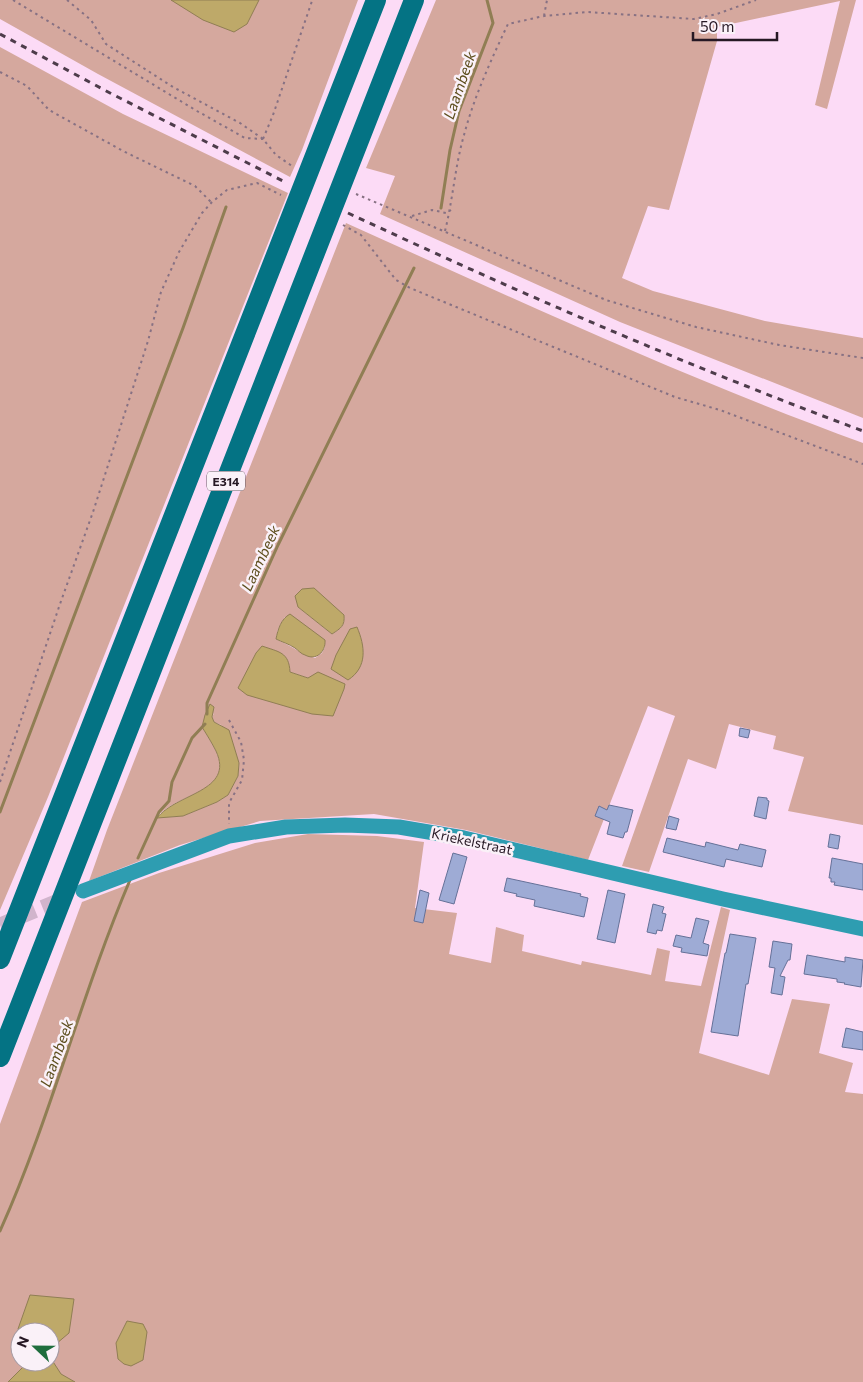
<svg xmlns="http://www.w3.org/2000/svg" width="863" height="1382" font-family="Commissioner,sans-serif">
  <rect width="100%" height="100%" fill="#fcdbf6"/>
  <path fill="#d5a89e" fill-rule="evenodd" d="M0,0H358L302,150L290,177L98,74L0,19Z
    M436,0H856L827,109L815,105L840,1L717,27V41L669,210L648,206L622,278L653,291L765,321L863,338V418L620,322L380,214L395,176L366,168Z
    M0,47L123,114L288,193L48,797L0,910Z
    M346,223C517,300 687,379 863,443V825L788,811L804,757L773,749L776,736L729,724L716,769L688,759L649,872L622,866L675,716L648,706L588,860L466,830L374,814L260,821L180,845L89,881L107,830ZM298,607L344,615C345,626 341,628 332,634ZM285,617L325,647L322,653L315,658C301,654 290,645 276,639L278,629ZM290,672L308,678L238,688ZM214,713L212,717L214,722L221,725L239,763L238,776L228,795L217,802L183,816L157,817C176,793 235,793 216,751C212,743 207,735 202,727Z
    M308,834L377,836L424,842L415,908L457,913L449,954L491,963L496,927L524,935L522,951L581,965L582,961L651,975L657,948L670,951L665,981L701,986L721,907L730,910L699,1053L769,1075L792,999L830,1004L819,1053L853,1063L845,1092L863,1094V1382H0V1124L82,902L159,873L255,843ZM20,1332H50V1362H20Z"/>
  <path fill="#bea969" stroke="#907e54" d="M171,0H259L247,24L234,32L203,20Z
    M314,588L344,615C345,626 341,628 332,634L298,607L295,596L302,589Z
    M290,614L325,640C326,652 316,661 305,655C301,654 298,650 295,648C289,644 282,642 276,639C278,629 281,619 290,614Z
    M357,627C365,646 368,667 348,680L331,669L336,655L350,629Z
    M262,646C279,652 289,652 290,672L308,678L318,672L345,684L344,689L333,716L312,714L247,695L238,688L256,653Z
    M210,704L214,707L212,717L214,722L229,730L239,763L238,776L228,795L217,802L183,816L157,818C176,793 235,792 216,751C212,743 207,735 202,727L205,715Z
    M30,1295L74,1299L69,1333L56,1344L50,1352V1332H20L18,1329Z
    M127,1321L143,1324L147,1332L143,1360L131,1366L124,1364L118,1359L116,1343Z
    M50,1357L61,1374L75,1382H8L28,1362H50Z"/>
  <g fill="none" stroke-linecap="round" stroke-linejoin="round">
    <path stroke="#907e54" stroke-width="3" d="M441,208L450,150L459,111L493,23L487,0
      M207,714V703L278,545L414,268
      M0,812L183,328L226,207
      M138,858L159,812L169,801L172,782L192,738L205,724
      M0,1231C51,1117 81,995 130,880"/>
  </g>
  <path fill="#9eabd5" stroke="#657198" d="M740,728L750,730L748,738L739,736Z
    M758,797L767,798V800L769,801L766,819L754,816Z
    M609,805L633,810L627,832H625L623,838L607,834L610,822L595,816L599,806L607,810Z
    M669,816L679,819L676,830L666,828Z
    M830,834L840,836L838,849L828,847Z
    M667,838L705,847L706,842L738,850L740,844L766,850L762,867L726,859L724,867L663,852Z
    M453,853L467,857L454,904L439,900Z
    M832,858L863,864V890L834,885L835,882H831V878H829Z
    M507,878L581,894L580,896L588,898L584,917L534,906L535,900L516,896L517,894L504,891Z
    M420,890L429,893L423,923L414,921Z
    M608,890L625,894L615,943L597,939Z
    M653,904L664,907L662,913L666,914L662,931L657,930L656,934L647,932Z
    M696,918L709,921L703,943L709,945L707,956L681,952L682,948L673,946L676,935L691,938Z
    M730,934L756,938L748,984H746L738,1036L711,1032L725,953H726Z
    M773,941L792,944L790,960H788L780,976L785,977L782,995L771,993L775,968L769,967Z
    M807,955L845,962V957L863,960L861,987L844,984L845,983L837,982V979L804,974Z
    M846,1028L863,1032V1050L842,1047Z"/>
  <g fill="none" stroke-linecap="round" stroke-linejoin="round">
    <path stroke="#d1b4cc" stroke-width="15" stroke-dasharray="15 8" stroke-linecap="butt" d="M0,925L68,897"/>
    <path stroke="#877183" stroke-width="2" stroke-dasharray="2.5 4" stroke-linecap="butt" d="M13,0L197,111L245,138L263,139
      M67,0L91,20L106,44L173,87L240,123L263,139L276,155L292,166
      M544,16L547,0
      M0,72L27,86L49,110L123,151L195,186L211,202
      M263,139L273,115L312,1L311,0
      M356,194L606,300L696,327L779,345L863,358
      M412,216L432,210L446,213L451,210
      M343,225L361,235L396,280L410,288L675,397L720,410L863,464
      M445,231C453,199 455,166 464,135C474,97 491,60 508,24L544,16L587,12L694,19L717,14L756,0
      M229,720L241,742L244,760L242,780L229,803V824
      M0,782L60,604L93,512L148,341L161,292L179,252L202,213L212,202L227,190L257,183L281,195"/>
    <path stroke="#2e9db1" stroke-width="15" d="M83,891L229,836L286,827L345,825L399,827L464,838L723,899L863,929"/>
    <path stroke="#047384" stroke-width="20" d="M0,959L376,0
      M0,1057L414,0"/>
    <path stroke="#4e3c4b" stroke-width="3" stroke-dasharray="6 6" stroke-linecap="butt" d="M0,34L110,93L287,183
      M348,213C517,292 688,366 863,431"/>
  </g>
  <g text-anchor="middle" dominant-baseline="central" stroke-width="5" stroke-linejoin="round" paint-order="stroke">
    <rect fill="#faf1f8" stroke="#665964" stroke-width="1" x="207" y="471.5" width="38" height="19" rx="4"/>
    <g font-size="12" font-weight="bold" fill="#261824">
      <text x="226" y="481">E314</text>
    </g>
    <g font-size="14" fill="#261824" stroke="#faf1f8">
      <text transform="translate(472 841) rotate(12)">Kriekelstraat</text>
    </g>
    <g font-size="15" font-style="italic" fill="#5d4e1d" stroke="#faf1f8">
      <text transform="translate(459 85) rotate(-71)">Laambeek</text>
      <text transform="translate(260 558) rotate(-65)">Laambeek</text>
      <text transform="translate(56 1053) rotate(-70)">Laambeek</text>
    </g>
  </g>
  <g transform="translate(35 1347) rotate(292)"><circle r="24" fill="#faf1f8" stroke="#a59aa3"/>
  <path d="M0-4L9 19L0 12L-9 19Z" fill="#1f6d3d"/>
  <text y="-8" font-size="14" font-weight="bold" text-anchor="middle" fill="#261824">N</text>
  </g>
  <path d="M693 32v8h84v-8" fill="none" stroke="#261824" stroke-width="2.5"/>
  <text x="700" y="32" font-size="15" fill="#261824" stroke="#faf1f8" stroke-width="4" paint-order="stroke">50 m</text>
</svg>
